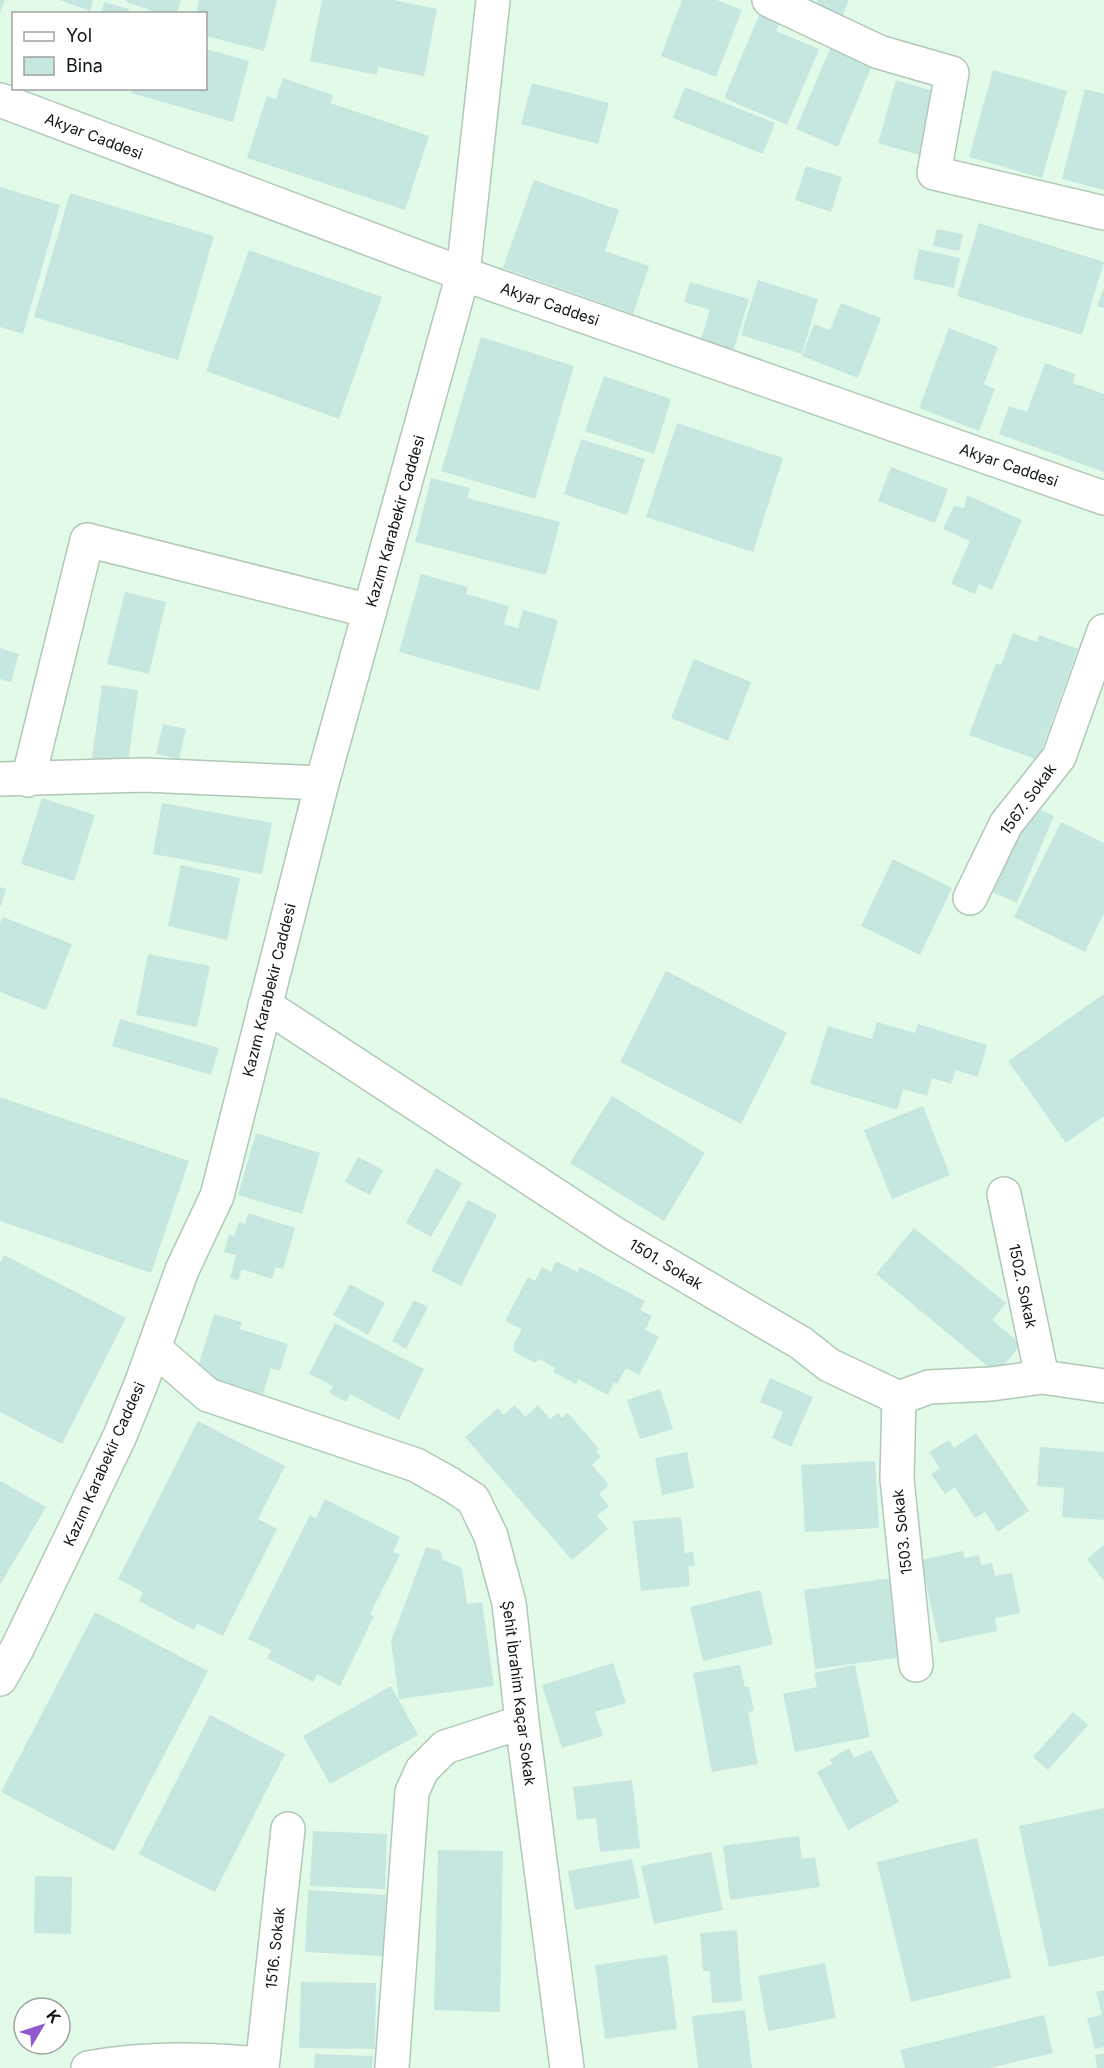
<svg xmlns="http://www.w3.org/2000/svg" width="1104" height="2068" font-family="Inter,sans-serif">
  <rect width="100%" height="100%" fill="#e2fbe8"/>
  <path fill="#c6e6e0" d="M0,0H5L0,13Z
    M59,0H93L90,11Z
    M127,0H181L176,14H161L126,2Z
    M199,0H277L264,51L206,36V14H196Z
    M322,0H394L437,9L424,76L378,67L377,75L310,61Z
    M682,0H717L742,10L716,77L661,56Z
    M818,0H849L842,17L816,5Z
    M104,2L129,9L128,14H101Z
    M760,13L780,21L776,31L819,49L787,125L724,98Z
    M831,46L873,63L838,147L796,129Z
    M206,49L249,61L233,122L131,93L132,88H206Z
    M993,70L1067,91L1042,178L969,157Z
    M283,78L333,95L330,103L429,136L405,210L247,158L267,96L276,99Z
    M896,80L937,92L919,155L878,143Z
    M532,83L609,103L598,144L521,124Z
    M685,87L775,123L763,154L673,118Z
    M1085,89L1104,94V190L1062,179Z
    M806,166L842,177L831,212L795,200Z
    M534,180L619,210L605,251L649,266L633,314L503,268Z
    M0,187L60,205L23,334L0,327Z
    M70,193L214,236L178,360L34,317Z
    M979,223L1104,262L1082,335L957,296Z
    M937,229L963,234L959,251L933,246Z
    M919,249L960,258L954,288L913,279Z
    M249,250L382,297L339,419L206,371Z
    M758,280L818,299L802,354L741,335Z
    M690,282L749,299L733,352L700,342L710,310L684,302Z
    M1104,288V308L1097,306Z
    M841,303L881,318L858,378L802,356L814,324L830,330Z
    M949,328L998,347L984,384L995,389L979,431L919,408Z
    M481,337L574,366L535,499L441,471Z
    M1045,363L1075,374L1073,383L1104,394V472L999,434L1009,406L1027,412Z
    M604,376L671,399L654,454L585,431Z
    M677,423L783,458L753,552L646,517Z
    M581,439L645,459L627,515L564,494Z
    M891,467L948,489L935,523L878,501Z
    M431,478L470,488L467,498L560,522L546,575L415,542Z
    M967,495L1022,520L992,590L979,584L975,594L951,584L970,541L943,529L954,506L964,508Z
    M421,574L468,587L466,594L509,606L504,624L518,628L523,610L558,620L539,691L399,652Z
    M125,592L166,602L149,674L107,664Z
    M1013,633L1037,642L1039,635L1078,649L1038,760L969,735L996,663L1001,665Z
    M0,648L19,654L11,682L0,679Z
    M694,659L751,682L728,741L671,718Z
    M102,685L138,690L128,762L92,758Z
    M163,724L186,729L179,759L156,754Z
    M42,798L95,815L74,881L21,864Z
    M162,803L272,823L262,874L153,854Z
    M1027,804L1054,816L1017,903L990,891Z
    M1061,822L1104,843V913L1085,952L1014,917Z
    M893,859L952,888L920,955L861,926Z
    M181,865L240,878L227,940L168,926Z
    M0,887L6,889L1,906H0Z
    M3,917L72,944L46,1010L0,992V923Z
    M148,954L210,966L197,1027L136,1015Z
    M666,971L787,1033L741,1124L620,1062Z
    M1104,994V1116L1066,1143L1008,1061Z
    M120,1019L219,1048L211,1075L112,1046Z
    M877,1022L915,1033L918,1024L987,1045L978,1077L956,1070L951,1084L932,1078L927,1096L903,1089L897,1110L810,1084L828,1026L872,1039Z
    M612,1096L705,1153L664,1221L570,1163Z
    M0,1097L189,1161L151,1273L0,1221Z
    M923,1106L950,1175L892,1199L864,1130Z
    M256,1133L320,1153L302,1214L238,1195Z
    M358,1157L383,1170L370,1195L345,1182Z
    M436,1168L462,1183L431,1237L406,1223Z
    M468,1200L497,1215L461,1286L431,1271Z
    M248,1213L295,1228L283,1269L276,1267L272,1279L242,1269L238,1281L230,1278L236,1255L224,1252L229,1235L234,1236L239,1222L245,1224Z
    M914,1228L1006,1303L992,1320L1021,1344L997,1374L876,1274Z
    M4,1255L126,1318L62,1444L0,1412V1263Z
    M556,1261L577,1272L580,1267L645,1301L640,1310L652,1316L645,1330L659,1337L639,1375L626,1368L617,1384L614,1382L608,1395L578,1379L576,1384L553,1372L555,1368L539,1359L535,1363L513,1351L515,1346H513L522,1329L505,1321L528,1277L535,1281L542,1267L551,1272Z
    M350,1284L385,1303L368,1335L333,1315Z
    M414,1300L428,1307L406,1349L392,1341Z
    M214,1314L242,1322L240,1329L288,1344L280,1371L271,1368L263,1394L196,1374Z
    M335,1323L424,1369L399,1420L350,1394L346,1402L329,1393L333,1386L309,1374Z
    M770,1378L813,1397L791,1447L772,1438L783,1412L760,1402Z
    M660,1389L673,1429L640,1439L627,1400Z
    M515,1405L525,1417L538,1405L550,1419L558,1413L562,1418L568,1413L599,1449L596,1451L601,1457L592,1465L609,1485L599,1494L609,1506L597,1516L608,1529L572,1560L465,1437L498,1408L503,1415Z
    M198,1421L285,1466L258,1519L277,1529L223,1636L197,1623L194,1630L139,1601L143,1592L118,1579Z
    M976,1433L1029,1511L998,1532L985,1512L975,1518L955,1487L945,1494L931,1474L940,1468L929,1452L949,1440L954,1448Z
    M1040,1447L1104,1452V1520L1062,1517L1064,1488L1037,1486Z
    M687,1452L694,1488L662,1495L655,1458Z
    M875,1461L879,1528L805,1532L801,1465Z
    M0,1481L46,1507L0,1585Z
    M325,1499L400,1537L393,1552L400,1555L370,1614L374,1616L340,1686L317,1674L313,1682L267,1658L271,1650L248,1639L310,1515L316,1518Z
    M681,1517L685,1553L693,1552L695,1566H688L690,1586L641,1591L633,1521Z
    M1104,1545V1581L1087,1559Z
    M426,1547L441,1551L442,1559L462,1568L467,1604L482,1602L494,1686L399,1699L391,1641Z
    M963,1551L965,1558L979,1555L981,1565L992,1563L995,1576L1012,1573L1020,1613L995,1618L997,1631L939,1643L921,1560Z
    M892,1578L903,1657L815,1669L804,1590Z
    M760,1590L773,1644L703,1661L690,1607Z
    M95,1612L208,1671L114,1851L1,1792Z
    M613,1663L626,1703L595,1712L603,1736L562,1748L542,1685Z
    M740,1665L745,1687H749L754,1711L748,1712L758,1764L712,1772L693,1673Z
    M855,1665L870,1737L795,1752L783,1694L817,1687L814,1673Z
    M391,1686L418,1735L330,1784L303,1736Z
    M1073,1712L1088,1725L1048,1770L1033,1757Z
    M210,1715L285,1754L215,1892L139,1854Z
    M849,1748L854,1758L871,1750L899,1802L848,1830L817,1772L832,1764L830,1759Z
    M632,1780L640,1848L600,1852L596,1818L577,1820L573,1787Z
    M1104,1808V1956L1049,1967L1019,1826Z
    M313,1831L387,1834L385,1889L310,1886Z
    M799,1836L802,1859L815,1857L820,1887L730,1900L723,1846Z
    M977,1838L1011,1978L911,2002L877,1862Z
    M438,1850L503,1851L500,2012L434,2010Z
    M711,1852L723,1910L654,1924L641,1866Z
    M632,1859L640,1898L575,1910L568,1871Z
    M35,1876L72,1877L71,1934L34,1933Z
    M308,1890L386,1895L383,1956L305,1952Z
    M737,1930L742,2001L712,2003L710,1971H703L700,1933Z
    M667,1955L677,2029L605,2039L595,1965Z
    M825,1963L836,2018L768,2031L758,1976Z
    M301,1982L376,1983L375,2049L299,2048Z
    M1104,1990V2047L1095,2049L1087,2018L1102,2015L1096,1992Z
    M745,2010L752,2068H698L692,2016Z
    M1044,2015L1053,2053L990,2068H905L900,2050Z
    M1104,2053V2068H1097L1095,2055Z
    M315,2054L373,2056L372,2068H314Z"/>
  <g fill="none" stroke-linecap="round" stroke-linejoin="round">
    <g stroke="#b1c8b6" stroke-width="36">
      <path id="street" d="M769,0L879,52L952,73L934,173L1104,213
        M0,100L463,274L1104,498
        M0,779L144,775L322,783
        M28,780L87,540L370,611
        M970,898L1006,824L1059,757L1104,631
        M265,1005L615,1234L801,1343L829,1365L899,1398L929,1387L991,1384L1042,1377L1104,1386
        M1004,1194L1042,1377
        M154,1348L208,1395L416,1465L450,1484L473,1499L491,1536L509,1603L522,1722L567,2068
        M899,1398L897,1479L916,1665
        M0,1679L17,1649L119,1438L141,1384L182,1270L217,1196L322,783L463,274
        M88,2068C147,2057 203,2059 262,2064
        M262,2068L288,1829
        M392,2068L412,1792L422,1770L445,1747L522,1722"/>
    </g>
    <g stroke="#b1c8b6" stroke-width="36">
      <path id="secondary" d="M463,274L493,0"/>
    </g>
    <use href="#street" stroke="#fff" stroke-width="33"/>
    <use href="#secondary" stroke="#fff" stroke-width="33"/>
  </g>
  <g text-anchor="middle" dominant-baseline="central" stroke-width="5" stroke-linejoin="round" paint-order="stroke">
    <g font-size="15" fill="#0f1812" stroke="#fff">
      <text transform="translate(94 136) rotate(21)">Akyar Caddesi</text>
      <text transform="translate(550 304) rotate(19)">Akyar Caddesi</text>
      <text transform="translate(1009 465) rotate(19)">Akyar Caddesi</text>
      <text transform="translate(395 521) rotate(-74)">Kazım Karabekir Caddesi</text>
      <text transform="translate(1028 799) rotate(-54)">1567. Sokak</text>
      <text transform="translate(269 990) rotate(-76)">Kazım Karabekir Caddesi</text>
      <text transform="translate(666 1264) rotate(31)">1501. Sokak</text>
      <text transform="translate(1023 1286) rotate(78)">1502. Sokak</text>
      <text transform="translate(104 1464) rotate(-66)">Kazım Karabekir Caddesi</text>
      <text transform="translate(902 1532) rotate(-96)">1503. Sokak</text>
      <text transform="translate(519 1693) rotate(83)">Şehit İbrahim Kaçar Sokak</text>
      <text transform="translate(275 1948) rotate(-84)">1516. Sokak</text>
    </g>
  </g>
  <rect x="12" y="12" width="195" height="78" fill="#ffffff" stroke="#9fa3a0" stroke-width="1.5"/>
  <rect x="24" y="32" width="30" height="9" fill="#ffffff" stroke="#9fa3a0" stroke-width="1.5"/>
  <text x="66" y="42" font-size="18" fill="#0f1812">Yol</text>
  <rect x="24" y="57" width="30" height="18" fill="#c6e6e0" stroke="#9fa3a0" stroke-width="1.5"/>
  <text x="66" y="72" font-size="18" fill="#0f1812">Bina</text>
  <g transform="translate(42 2026) rotate(51)"><circle r="28" fill="#ffffff" stroke="#9fa3a0" stroke-width="1.5"/>
  <path d="M0-4.5L10 22L0 15L-10 22Z" fill="#9057cf"/>
  <text y="-9" font-size="16" font-weight="bold" text-anchor="middle" fill="#0f1812">K</text>
  </g>
</svg>
